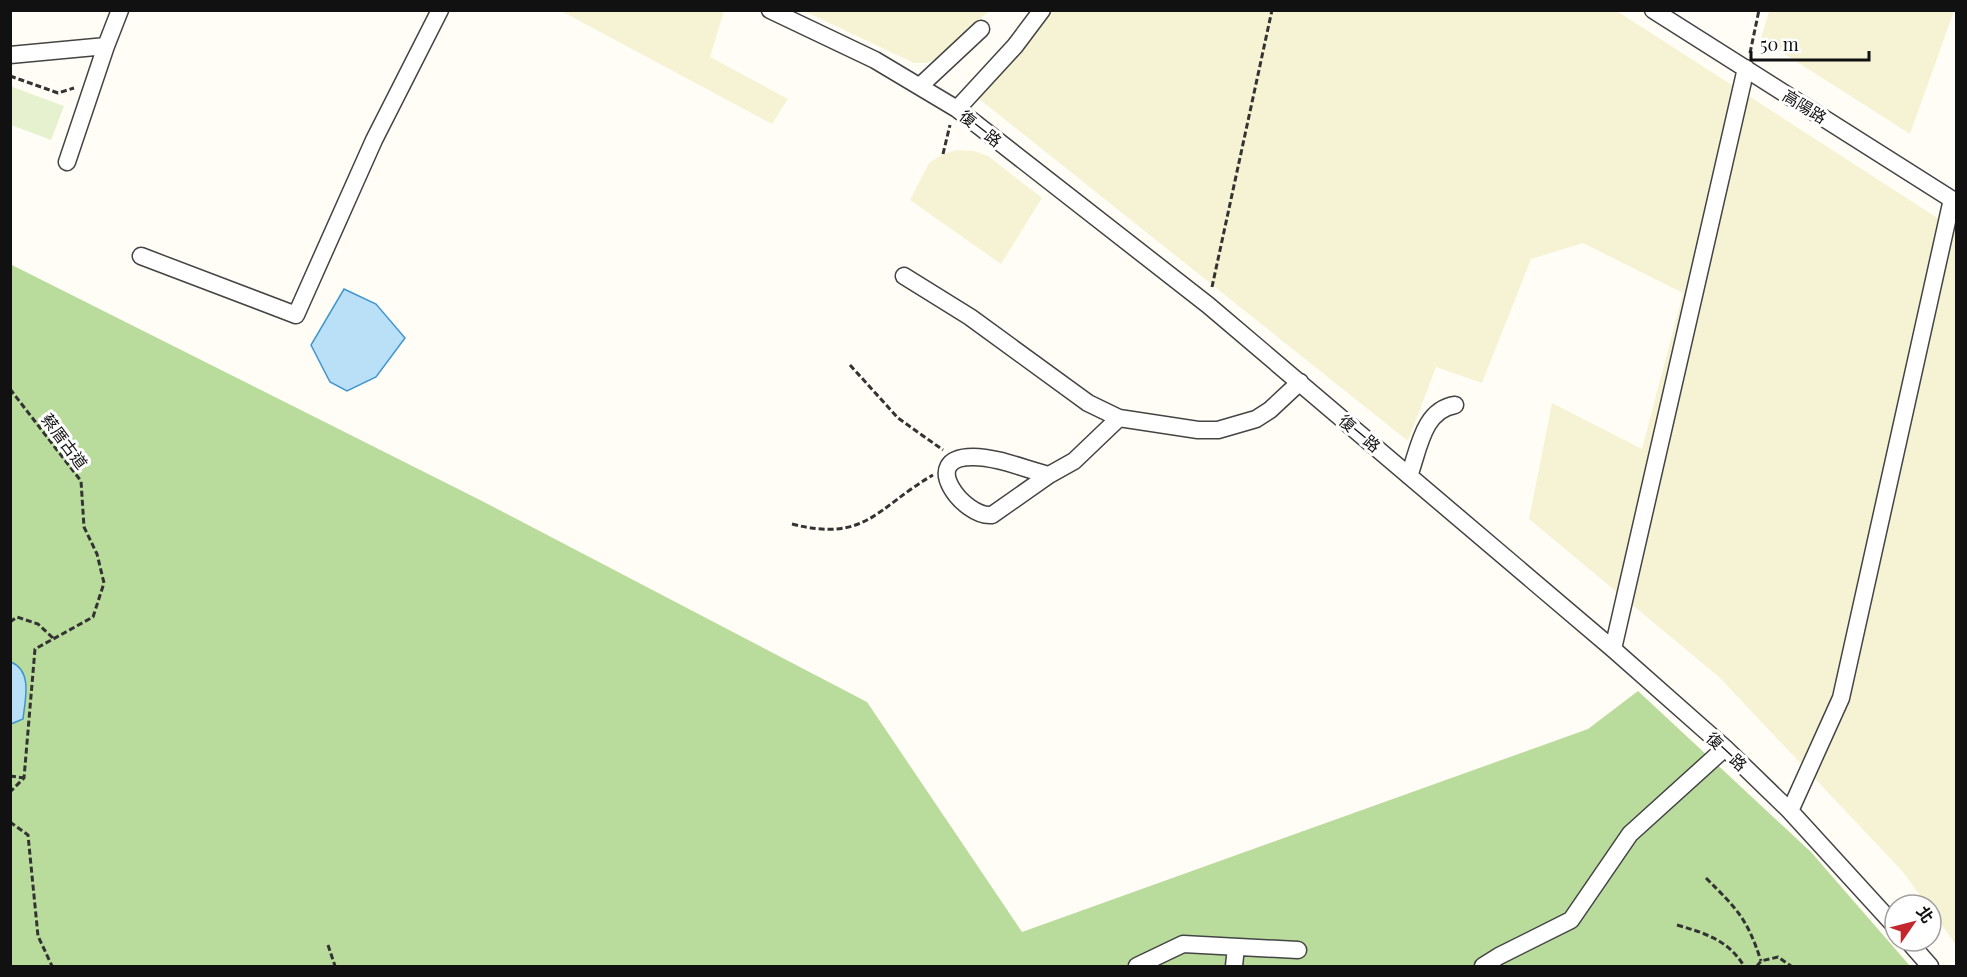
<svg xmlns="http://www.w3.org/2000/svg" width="1967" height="977" font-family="'Playfair Display','Noto Sans TC',serif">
  <rect width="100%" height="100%" fill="#fffdf5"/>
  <path fill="#f6f3d4" d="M561,11H724L710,57L788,99L772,124Z
    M804,11H989L937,58L927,63H914Z
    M1053,11H1617L1956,230V945L1931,910V905H1927L1903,872L1719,677L1529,519L1552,403L1642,449L1683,293L1583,243L1531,259L1482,383L1436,367L1408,441L978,98Z
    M1769,11H1954L1910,134L1761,39Z
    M957,150L974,151L988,156L1042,198L1001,264L910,200L929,163L943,154Z"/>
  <path fill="#b9dc9c" d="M10,264L482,501L867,702L1022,932L1588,729L1638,691L1811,852L1910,966H11Z"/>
  <path fill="#e6f2cf" d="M10,86L64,106L51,140L11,125Z"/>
  <path fill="#b9e0f7" stroke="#3f96cf" stroke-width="1.5" d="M344,289L376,304L405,338L376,377L347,391L330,382L311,345Z
    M11,662C33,671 25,700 23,719L11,724Z"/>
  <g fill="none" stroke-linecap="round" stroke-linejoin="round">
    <g stroke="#444" stroke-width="19">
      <path id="minor" d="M770,10L875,60L957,109L1208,305L1613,649L1725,748L1790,811L1895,926
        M1653,10L1956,202
        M10,55L106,46L120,10
        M920,86L981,29
        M957,109L1015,46L1042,10
        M67,162L106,46
        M141,256L296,315L374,140L440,10
        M904,276L970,317L1088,403L1119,418L1198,430H1218L1256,419L1270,410L1300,382
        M1049,475L992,515C964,518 917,457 973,457C997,457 1025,469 1049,475L1074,461L1119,418
        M1409,476C1419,449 1423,410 1455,405
        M1613,649L1746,68
        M1790,811L1841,698L1952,199
        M1908,941L1930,966
        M1137,966L1183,944L1298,950
        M1234,966L1236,947
        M1483,966L1499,956L1571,920L1630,834L1725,748"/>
    </g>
    <path stroke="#333" stroke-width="3" stroke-dasharray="6 3" stroke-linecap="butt" d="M1750,53L1759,10
      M10,76L58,93L74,88
      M943,154L950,125
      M1212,287L1272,10
      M850,365L898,418L943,450
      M10,389L81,481L84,527L97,554L104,583L93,617L35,649L24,778L10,792
      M792,524C866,543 876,508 933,475
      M10,622L17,617L38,624L54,639
      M10,776L24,778
      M10,822L28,835L38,936L52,966
      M1706,878C1737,909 1747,918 1761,961
      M1677,925C1705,933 1728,940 1744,966
      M328,945L335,966
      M1757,966L1761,961L1778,957L1791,966"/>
    <use href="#minor" stroke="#fff" stroke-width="16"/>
  </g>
  <g text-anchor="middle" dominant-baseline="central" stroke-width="6" stroke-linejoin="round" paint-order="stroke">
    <g font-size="16" fill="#111" stroke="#fff">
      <text transform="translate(1805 106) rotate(32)">高陽路</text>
      <text transform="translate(981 128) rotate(38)">復一路</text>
      <text transform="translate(1360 433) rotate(40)">復一路</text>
      <text transform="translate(65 441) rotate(53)">蔡厝古道</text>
      <text transform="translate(1727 751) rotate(43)">復一路</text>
    </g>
  </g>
  <rect width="1967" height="977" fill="none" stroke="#111111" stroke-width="24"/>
  <g transform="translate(1913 923) rotate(55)"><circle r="28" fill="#ffffff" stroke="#a0a0a0" stroke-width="1.5"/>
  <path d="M0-4.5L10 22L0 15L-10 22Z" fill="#c4262e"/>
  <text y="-9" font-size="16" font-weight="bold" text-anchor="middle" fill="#111111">北</text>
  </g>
  <path d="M1751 51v9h118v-9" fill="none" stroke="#111111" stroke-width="3"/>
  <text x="1760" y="51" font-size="18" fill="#111111" stroke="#ffffff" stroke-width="4.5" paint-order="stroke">50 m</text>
</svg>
